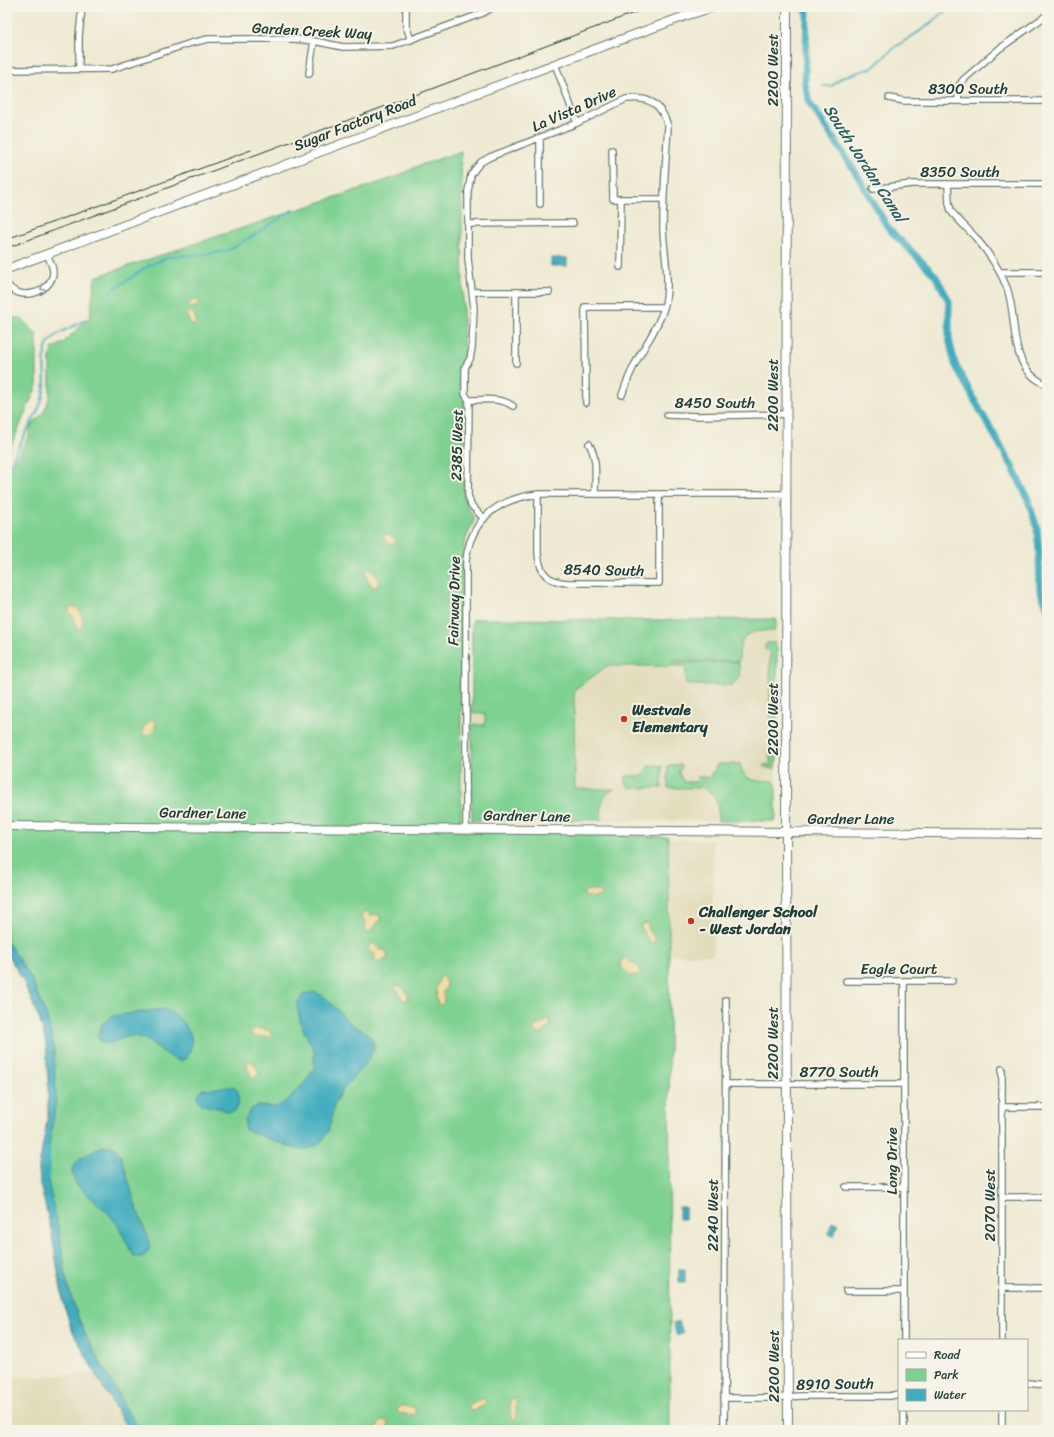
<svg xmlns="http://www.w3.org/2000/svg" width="1054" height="1437" font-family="Sriracha,sans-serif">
  <rect width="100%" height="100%" fill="#f7f3e8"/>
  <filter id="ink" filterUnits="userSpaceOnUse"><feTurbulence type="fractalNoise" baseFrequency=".025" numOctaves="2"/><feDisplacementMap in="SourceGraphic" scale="8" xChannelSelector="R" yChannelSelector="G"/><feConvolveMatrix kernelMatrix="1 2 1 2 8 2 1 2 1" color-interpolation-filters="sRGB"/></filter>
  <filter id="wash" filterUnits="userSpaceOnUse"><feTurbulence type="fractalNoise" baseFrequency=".012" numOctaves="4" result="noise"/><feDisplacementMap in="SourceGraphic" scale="16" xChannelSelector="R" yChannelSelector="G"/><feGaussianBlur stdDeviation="0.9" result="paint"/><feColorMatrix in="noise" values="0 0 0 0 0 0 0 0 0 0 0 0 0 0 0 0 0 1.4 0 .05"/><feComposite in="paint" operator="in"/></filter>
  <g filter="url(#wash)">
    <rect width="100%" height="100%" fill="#efead3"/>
    <path fill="#e1dcba" d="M474,619L648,620L776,619L777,760L776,818L775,821L472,820V621Z
      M668,839L713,840V955H669Z
      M95,1373L133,1430H7V1378Z"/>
    <path fill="#7fd192" stroke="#4f8763" d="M461,151L464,368V501L474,518V521L466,538L462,558L460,703L461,704V823H458L457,831L668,837L669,887L670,1430H128L95,1373L71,1328L63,1301L51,1229L40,1184L39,1167L48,1115V1084L46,1043L40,1021L23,980L7,954V474L29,436L31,426L43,413L47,405L50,395V355L53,348L63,343L90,317L95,277L393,178L418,166Z
      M7,318H21L37,335V385L7,456Z
      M474,619L648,620L776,619V627L774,631C749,631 739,632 739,661H674L670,666H607L574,690L575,789H614C599,799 602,804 601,820H472V725H485V713H472V621Z
      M767,643H775L774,645L777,648V760L774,769L768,768L764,766L766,764L770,766V652L765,649V645Z
      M739,662C739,670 742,680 733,683V685H686V666H671L675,663Z
      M717,764H740C746,786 759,779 774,781L776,784V818L775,821H718C718,807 719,794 703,788L712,772L714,773L715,770H714Z
      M649,765L662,766V788H629L625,781L626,776H643Z
      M669,765H681L682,768L678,771L684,782H697L698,777H707L700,788H668V766Z"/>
    <path fill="#eeda9e" stroke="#868c69" d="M194,300H198L200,303L196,307L191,308L188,306V304Z
      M188,311C195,312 199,321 194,326L190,323L186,314Z
      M386,534C391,535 396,539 396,544C391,545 385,541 383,537Z
      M367,569H371L377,577L379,582L377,587H373L368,581L365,573Z
      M70,607H76L82,614L83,626L79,629L76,628L74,618L69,612Z
      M151,720H154L155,722C157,727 152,734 146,736L143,734V728Z
      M586,890L599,891L601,895C597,899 589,897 584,896V893Z
      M367,912L370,916L376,914L380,916V921C374,924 373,930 368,933L365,930L366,922L361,918L363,913Z
      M644,923L648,924V931L656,939L654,942L652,943C647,940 642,932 641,926Z
      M373,943L379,949L387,951V960L382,959L379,963L375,962V954L373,952H369L368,951L369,945Z
      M625,958L640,968V972L637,975L630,976L622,968L620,962Z
      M443,976L447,986L443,992L444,1002L441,1005L437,1003L436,988L440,977Z
      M398,985L401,986L408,994V1000H403L395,988Z
      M548,1019L551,1021L550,1026L542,1034L534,1032V1027L542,1024Z
      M255,1028L268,1030L271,1033V1035L269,1037H255L252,1036L251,1033Z
      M249,1061L254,1062L259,1073L258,1075L254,1078L252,1077L247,1067V1062Z
      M483,1398L486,1402C484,1406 476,1410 472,1411L468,1409L470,1404Z
      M514,1398L516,1401V1419L514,1421L511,1419L510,1401L511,1399Z
      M402,1406L414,1407L416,1413L413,1415L398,1413L397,1409Z
      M385,1420L388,1421L389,1425L385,1430H375L381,1421Z"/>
    <path fill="#41acbf" stroke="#30747a" d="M551,258H567V266H551Z
      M7,941L31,978L47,1017L54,1047L56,1102L46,1166L48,1181L58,1226L67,1283L78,1317L88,1340L130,1415L140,1430H128L95,1373L71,1328L63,1301L51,1229L40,1184L39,1167L48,1115V1084L46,1043L40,1021L23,980L7,954Z
      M314,992C329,995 340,1016 353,1025C359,1029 366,1031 371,1037C373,1039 374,1045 374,1048C371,1062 347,1082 339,1095C330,1107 334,1126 324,1138C318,1147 308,1150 297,1149L245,1130V1120L252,1108L258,1106L276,1107L288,1100L304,1083L314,1068V1051L301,1025L297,1005L299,1000L304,994Z
      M162,1009C172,1010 189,1026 191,1036C193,1043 190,1052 187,1058C184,1059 182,1061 178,1060C168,1059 153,1040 138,1037C124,1033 110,1049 100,1041L98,1035L100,1027L102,1024L112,1016Z
      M231,1087H234L238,1091C239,1100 240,1107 233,1112H228L219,1108L202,1105L198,1100V1094L202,1089Z
      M107,1146H114L122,1158L134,1200L150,1244C148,1254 144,1259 134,1257L117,1224L107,1212L76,1184L72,1173L74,1164L80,1158L101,1147Z
      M679,1207H685V1219H679Z
      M832,1221L838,1223L834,1236L828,1234Z
      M679,1269H685V1282H679Z
      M679,1321L683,1333L677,1336L673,1323Z"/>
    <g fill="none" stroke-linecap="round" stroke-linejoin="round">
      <path stroke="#41acbf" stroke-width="2" d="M823,86H832L842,77L872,68L894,48L923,29L950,7
        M110,291L122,284L148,266L168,257L208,254L229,250L259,232L292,210
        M7,469C13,458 19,447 24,436C32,422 41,407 44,391C47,376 40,352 50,341C60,329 74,328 86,319"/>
      <path stroke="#41acbf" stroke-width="7" d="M803,7L807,12L805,84L809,102L853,168L888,228L935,275L949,301V339L955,364L981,412L1011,464L1027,497L1037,528L1039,553L1040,590L1047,607
        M46,1176L47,1150"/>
    </g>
  </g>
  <g filter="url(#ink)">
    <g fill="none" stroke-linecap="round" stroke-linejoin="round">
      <g stroke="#687a6c" stroke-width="8">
        <path id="street" d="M406,7V26L411,40
          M555,64L577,123
          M7,70L112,69L191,43L208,39H295L314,41L343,47L393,46L483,13L493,7
          M79,70V36L82,7
          M309,74L314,41
          M889,98L904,101H1047
          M958,101L959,86L963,80L999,49L1047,15
          M612,150L613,199H663
          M948,184L949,203L951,211C959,221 968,229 976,238C988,252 1000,270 1007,288C1019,321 1006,368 1047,385
          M873,189L912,184H1047
          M540,204V138
          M468,224L573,223
          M620,267L621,199
          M1000,272H1047
          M7,284C18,302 52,294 53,272C53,266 49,259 47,254
          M473,292H549
          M516,292V363
          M469,400C485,400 500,397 513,406
          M586,403L585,307H664
          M667,415L699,416L787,414
          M589,444C598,458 595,478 595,494
          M538,494V554C540,574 548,582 569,583H659V494
          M484,519L471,505L468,495L469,400L465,394V367L470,359L472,348L474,308L468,259V191L471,175L475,169L481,162L490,157L577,123L626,99C650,96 661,104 668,126C666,160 663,194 663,229C664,255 671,282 664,308C657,331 642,348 632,370C628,378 625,387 622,395
          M466,830V560C471,519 498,499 538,494H787
          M846,981H952
          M904,981V1340
          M1002,1069V1340
          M726,1084H904
          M1002,1107H1047
          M846,1187H904
          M1002,1197H1047
          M1002,1288H1047
          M846,1291H904
          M1027,1383L1047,1385
          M724,1398H774L800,1396H890L899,1394
          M904,1410V1430
          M1002,1410V1430
          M724,1430L726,1000"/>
      </g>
      <g stroke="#687a6c" stroke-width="10">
        <path id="secondary" d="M787,7L786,840L788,1430
          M7,269L555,64L688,15L714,7
          M7,826L1047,834"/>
      </g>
      <use href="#street" stroke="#fff" stroke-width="5.5"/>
      <use href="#secondary" stroke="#fff" stroke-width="8"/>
      <path stroke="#1f3d34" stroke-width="1" d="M7,239L251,150
        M7,248L650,7"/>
    </g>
    <defs><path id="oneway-chevron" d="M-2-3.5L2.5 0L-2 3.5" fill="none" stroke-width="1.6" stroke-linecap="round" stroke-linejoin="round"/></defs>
    <use stroke="#8f9e9a" href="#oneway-chevron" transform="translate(43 288) rotate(145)"/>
  </g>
  <g fill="#c8321e" stroke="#f7f3e8" stroke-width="1.5">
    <circle cx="624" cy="719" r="4"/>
    <circle cx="691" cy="921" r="4"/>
  </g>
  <g text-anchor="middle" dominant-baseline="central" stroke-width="4" stroke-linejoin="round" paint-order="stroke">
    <g font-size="15" fill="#1f3d34" stroke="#f7f3e8">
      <text transform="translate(312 31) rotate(3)">Garden Creek Way</text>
      <text transform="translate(773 70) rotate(-90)">2200 West</text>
      <text x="968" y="89">8300 South</text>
      <text transform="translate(574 109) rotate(-24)">La Vista Drive</text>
      <text transform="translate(355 123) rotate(-21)">Sugar Factory Road</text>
      <text x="960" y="172">8350 South</text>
      <text transform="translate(773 395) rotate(-90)">2200 West</text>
      <text x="715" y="403">8450 South</text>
      <text transform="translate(457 445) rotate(-89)">2385 West</text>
      <text transform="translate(604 570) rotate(1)">8540 South</text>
      <text transform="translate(454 601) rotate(-89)">Fairway Drive</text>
      <text transform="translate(773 719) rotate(-90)">2200 West</text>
      <text transform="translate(203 813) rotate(1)">Gardner Lane</text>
      <text transform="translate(527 816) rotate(1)">Gardner Lane</text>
      <text x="851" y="819">Gardner Lane</text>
      <text x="899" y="969">Eagle Court</text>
      <text transform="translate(773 1043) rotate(-90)">2200 West</text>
      <text x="839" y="1072">8770 South</text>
      <text transform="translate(892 1161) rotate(-90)">Long Drive</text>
      <text transform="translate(990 1205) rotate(-90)">2070 West</text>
      <text transform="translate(713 1215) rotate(-90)">2240 West</text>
      <text transform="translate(774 1366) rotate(-90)">2200 West</text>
      <text transform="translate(835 1384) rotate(-1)">8910 South</text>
    </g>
    <g font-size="15" font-weight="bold" fill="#1f3d34" stroke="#f7f3e8" text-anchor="start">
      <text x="632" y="710">Westvale<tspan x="632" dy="17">Elementary</tspan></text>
      <text x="699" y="912">Challenger School<tspan x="699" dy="17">- West Jordan</tspan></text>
    </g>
    <g font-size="16" font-style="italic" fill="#295e5e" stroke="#f7f3e8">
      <text transform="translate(865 163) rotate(57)">South Jordan Canal</text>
    </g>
  </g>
  <rect width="1054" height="1437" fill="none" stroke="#f7f3e8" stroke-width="24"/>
  <rect x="898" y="1339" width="130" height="72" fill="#f7f3e8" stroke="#a1aaa0"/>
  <rect x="906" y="1352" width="20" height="6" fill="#ffffff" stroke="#a1aaa0"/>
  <text x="934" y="1359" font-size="12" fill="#1f3d34">Road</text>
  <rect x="906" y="1369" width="20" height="12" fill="#7fd192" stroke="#a1aaa0"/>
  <text x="934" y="1379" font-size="12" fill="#1f3d34">Park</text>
  <rect x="906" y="1389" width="20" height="12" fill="#41acbf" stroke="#a1aaa0"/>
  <text x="934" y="1399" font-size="12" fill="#1f3d34">Water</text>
</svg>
